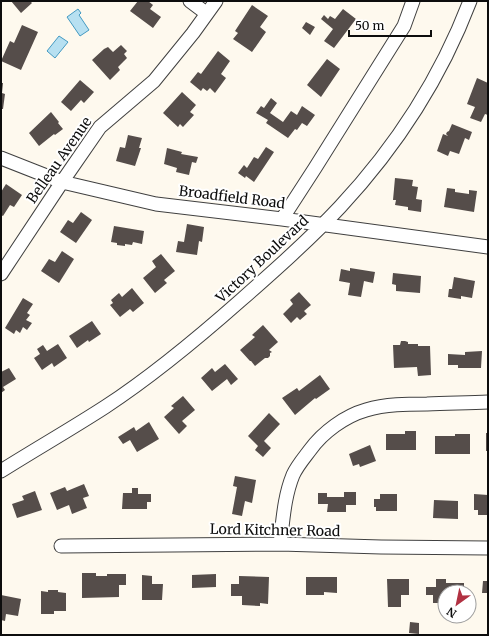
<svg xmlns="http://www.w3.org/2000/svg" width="489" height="636" font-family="Merriweather,serif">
  <rect width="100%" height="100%" fill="#fef9ee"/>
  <path fill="#b7e0f1" stroke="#449ac2" d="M78,9L81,13L79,15L89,30L80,36L67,17Z
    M59,36L68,42L55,58L47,51Z"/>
  <path fill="#554d4a" d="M11,1H30L32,3L21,13Z
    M138,1H148L153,5L150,9L161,17L153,28L130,11Z
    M252,5L268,16L260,27L266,32L252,52L233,39L238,33L235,31Z
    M343,9L356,19L334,48L324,41L333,29L321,19L324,15L328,19L330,16L335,19Z
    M306,22L315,27L310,35L302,28Z
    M22,25L38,32L21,70L1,61L10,41L14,43Z
    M121,45L127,51L124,54L127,58L118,67L120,70L110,80L92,60L104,49L108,47L113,52Z
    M218,51L230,61L221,74L226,78L215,93L210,88L207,91L203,88L201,91L190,82L198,72L201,74Z
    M327,59L340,69L321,97L307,85Z
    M477,78L488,83V115L485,114L481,122L470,118L475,107L467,104Z
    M80,80L94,92L84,103L81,100L71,111L61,102Z
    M1,83H3L2,93L5,94L3,109H1Z
    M182,92L196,105L190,112L194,115L183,127L180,124L178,127L163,113Z
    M271,98L277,103L270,113L283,122L291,111L297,115L302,106L315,115L307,126L302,123L297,130L295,129L288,138L266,123L268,120L256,113L261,106L264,108Z
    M51,112L59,122L58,123L63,129L55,135L54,134L39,146L29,133Z
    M452,124L472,132L469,140L465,138L459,154L450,151L448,156L437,151L443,134L448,136L446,134L447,132L449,131Z
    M128,135L142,138L139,148H141L135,166L116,161L120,147L125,148Z
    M266,147L274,152L254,182L246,176L245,178L238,173L244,165L247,168L254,157L258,159Z
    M167,148L182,152L181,154L198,157L196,163L192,162L189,175L176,172L177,168L164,164Z
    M395,178L413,180L412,186L418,187L416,199L422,200L421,212L408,210V207L395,205L396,200H393Z
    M6,184L22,195L14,207L10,205L3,216L1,215V192Z
    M447,188L455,189V192L469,194V190L477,191L474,212L444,207Z
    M81,212L92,220L76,243L60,232L68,220L73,223Z
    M187,224L204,227L202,242L199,241L197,255L176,252L178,241L184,242Z
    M114,226L144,231L142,244L133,242L132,245L125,244V246L117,245V243L111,242Z
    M62,251L74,259L59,283L41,271L49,259L55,262Z
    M161,254L175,271L164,280L167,283L155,293L143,278L156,267L152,261Z
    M350,268L375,272L373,283L364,281L361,297L348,295L350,283L339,281L341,269L350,271Z
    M393,273L421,276L420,293L396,291V285L392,284Z
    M454,277L475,281L472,298L461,296V299L448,297L449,289H452Z
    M132,288L144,303L133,312L130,309L120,317L110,305L113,303L111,300L119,293L122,297Z
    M299,292L311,305L304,311L307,314L300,320L297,317L291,323L283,314L293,304L290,300Z
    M23,298L33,304L27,313L30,315L26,320L32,323L27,330L23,327L20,333L16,330L14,334L5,328Z
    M92,321L101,334L89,342L88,340L77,348L69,336Z
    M263,325L278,342L269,350L272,352L270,353V356L268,358H265L255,366L251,361H250L240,350L255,337L252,335Z
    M401,341H405L408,342V344H418V346H430L431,375L418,376L417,367L394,368L393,345H400Z
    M58,344L67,358L54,367L52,363L42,370L34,358L40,354L37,349L43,345L47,351Z
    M482,351L481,368H458V365H448V354L465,355V352Z
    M225,364L238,379L231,385L227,379L212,391L201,378L212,368L215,372Z
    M9,368L16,379L3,387L5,390L1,393V372Z
    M320,375L330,389L316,399L315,398L295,415L282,398L297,388L299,391Z
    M183,396L195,410L182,421L187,426L179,434L164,417L174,408L171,406Z
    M269,413L280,424L264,441L271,448L263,457L255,450L258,446L248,436Z
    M149,422L159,439L137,452L130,440L123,444L118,437L134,427L136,431Z
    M405,431H416V450H386V434H405Z
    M486,433H488V451H486Z
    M455,434H470V454H435V436H455Z
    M370,445L376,461L360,467L359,464L353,466L349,454Z
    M235,476L256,480L252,503L245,501L242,516L232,514L237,487L233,486Z
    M84,484L89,496L83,498L87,508L72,514L69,505L57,510L50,493L65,487L67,491Z
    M132,488H138V494H151V502H147V509H122L123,493H132Z
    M35,491L42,510L17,518L12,504L24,500L22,496Z
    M344,492H356V505H346V512H327L328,504H318V493H327V497H344Z
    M380,494H397V511H376V507H374V499H380Z
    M474,494L488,495V515H478V510H474Z
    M434,500L458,501V519L433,518Z
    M82,573H96V576H107V574H126V585H119V597L82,598Z
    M216,574V587L192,588V575Z
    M142,575L152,576V584H163L162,600H142Z
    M239,576L269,577L268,604L260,603V606L242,605V596H231V584H239Z
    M306,577H337V593L324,592V595H306Z
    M387,579H409V595H401V607H388Z
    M436,579H446V583H464V592H445V595H440V603H433V595H426V587H436Z
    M483,581H488V593H482Z
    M48,590H58V592L66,593V611H54V614H41V591L48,592Z
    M1,595L21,599L18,616L6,614L5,621L1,620Z
    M410,622L419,623V634L409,633Z"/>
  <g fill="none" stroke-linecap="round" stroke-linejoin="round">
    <g stroke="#404040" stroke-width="15">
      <path id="minor" d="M190,1L206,13
        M1,158L62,182L156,204L282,219L488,247
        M282,219L315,168L404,26L413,1
        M1,274L62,182L100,127L154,81L193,33L216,1
        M1,471C36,449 71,429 105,407C154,375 198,338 241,300C275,270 309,240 340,207C395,148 441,77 470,1
        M280,544C283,521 284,497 293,475C297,466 304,458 310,450C323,432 345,416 366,410C386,404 407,404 427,404C447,403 468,403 488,402
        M61,546L280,544L381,547L488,548"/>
    </g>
    <use href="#minor" stroke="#fff" stroke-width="13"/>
  </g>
  <g text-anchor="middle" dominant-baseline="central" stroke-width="4" stroke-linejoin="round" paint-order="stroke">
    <g font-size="14" fill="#0d0d0d" stroke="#fff">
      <text transform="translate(59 160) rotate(-55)">Belleau Avenue</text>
      <text transform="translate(232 197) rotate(7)">Broadfield Road</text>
      <text transform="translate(262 259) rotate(-43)">Victory Boulevard</text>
      <text transform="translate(275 530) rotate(1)">Lord Kitchner Road</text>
    </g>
  </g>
  <rect width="489" height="636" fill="none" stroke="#0d0d0d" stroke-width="4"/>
  <g transform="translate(457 604) rotate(213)"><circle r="19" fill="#ffffff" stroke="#9e9e9e"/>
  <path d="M0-3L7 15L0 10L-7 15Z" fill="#b13142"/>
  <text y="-6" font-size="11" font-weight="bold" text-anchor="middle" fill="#0d0d0d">N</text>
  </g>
  <path d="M349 30v6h82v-6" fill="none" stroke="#0d0d0d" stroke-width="2"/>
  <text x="355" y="30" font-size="12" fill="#0d0d0d" stroke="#ffffff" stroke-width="3" paint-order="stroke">50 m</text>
</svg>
